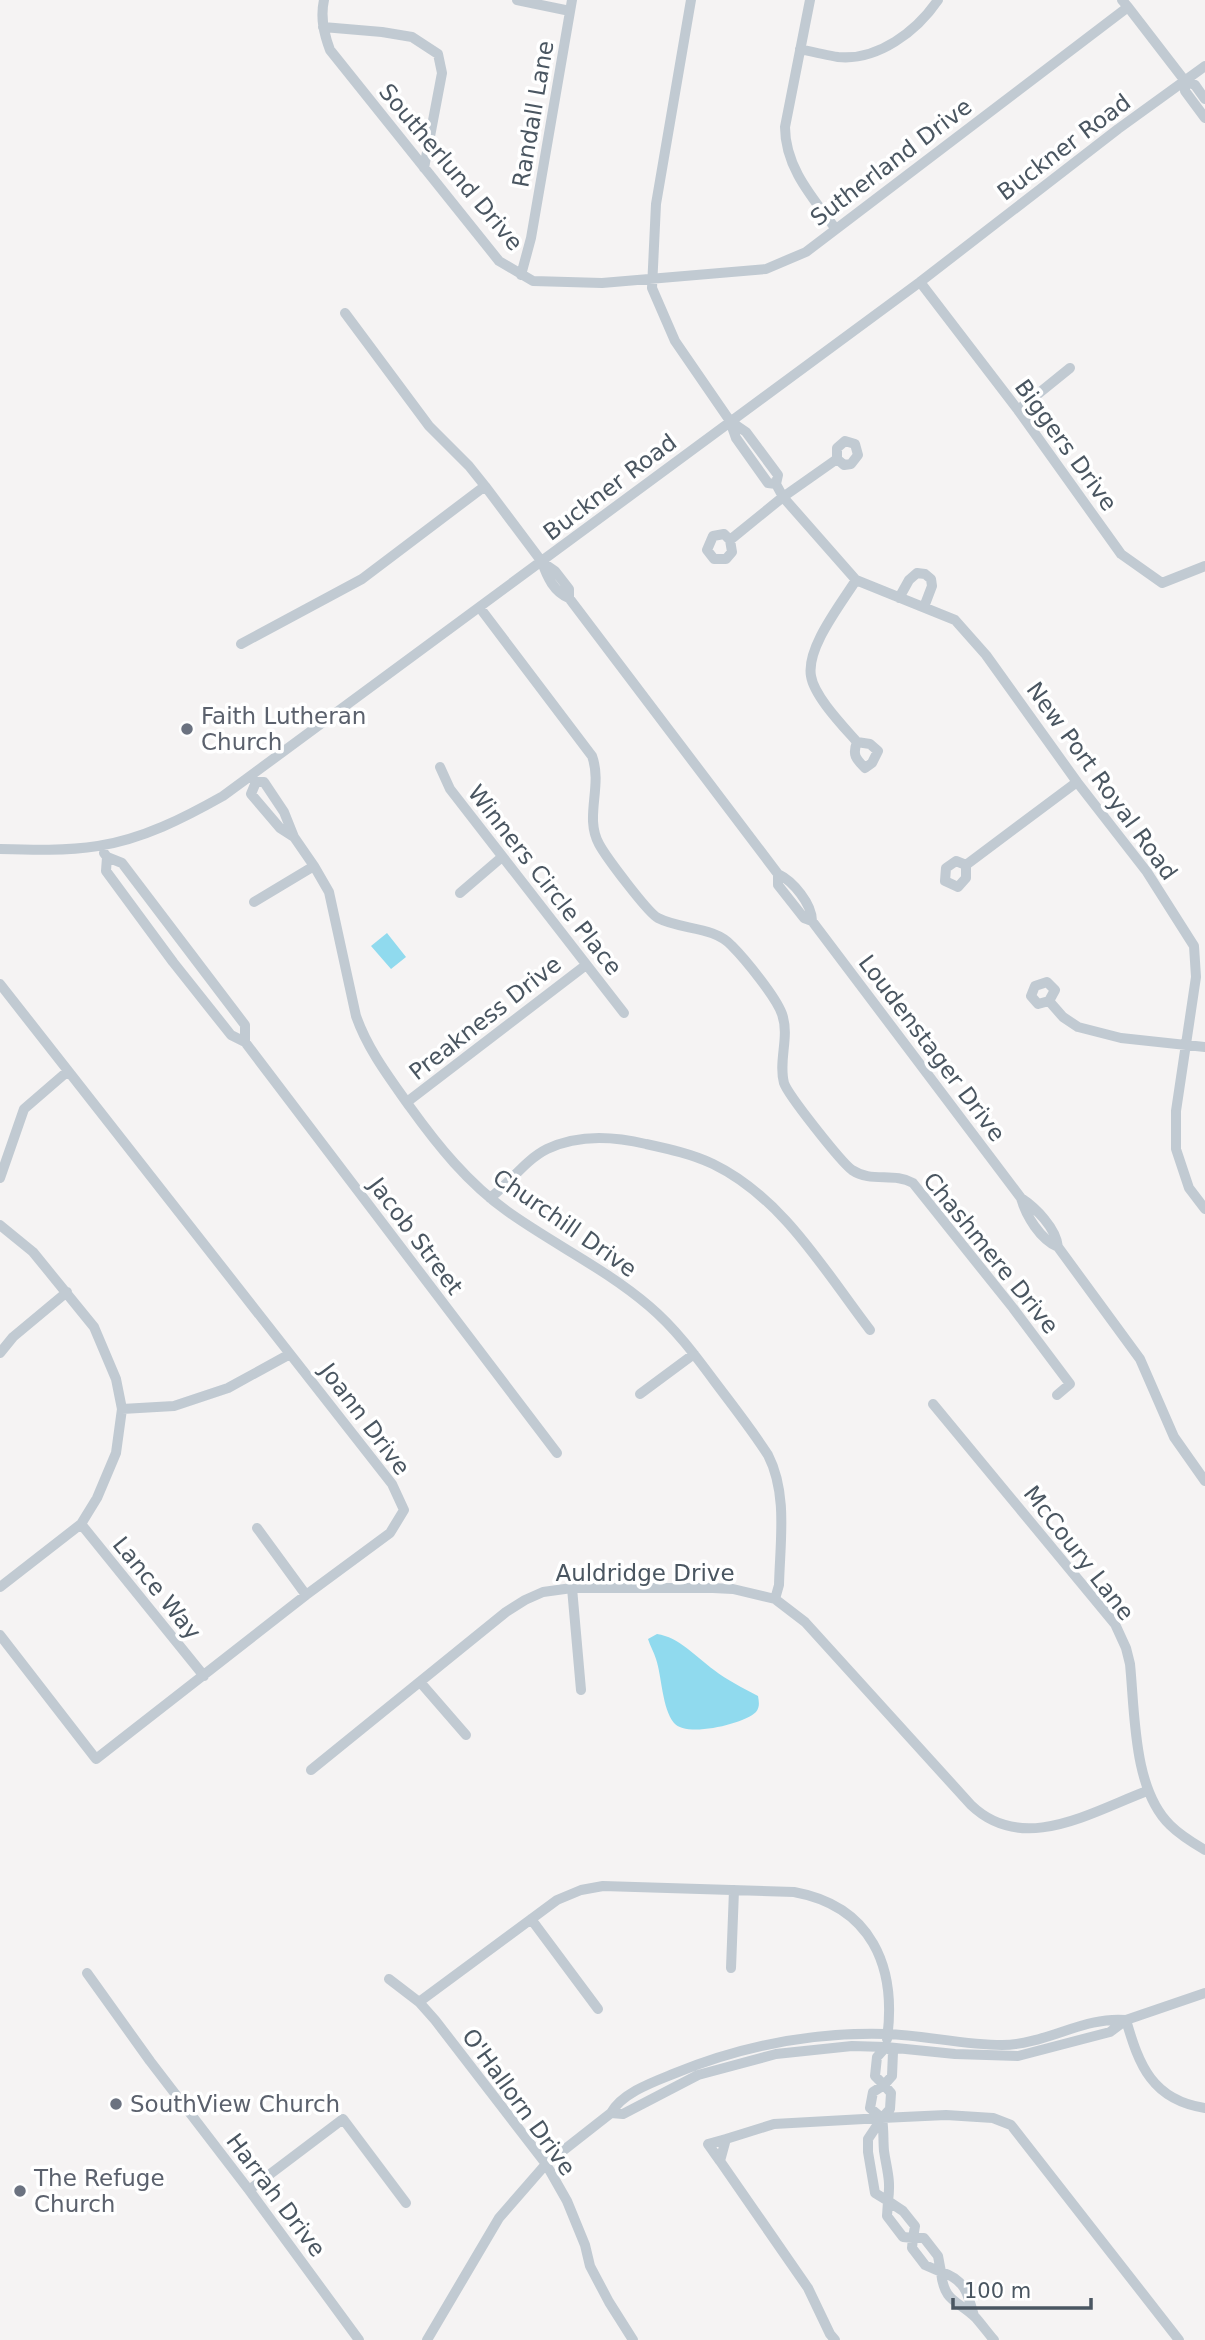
<svg xmlns="http://www.w3.org/2000/svg" width="1205" height="2340" font-family="'DejaVu Sans',sans-serif">
  <rect width="100%" height="100%" fill="#f5f3f3"/>
  <path fill="#90daee" d="M387,933L406,957L391,969L371,946Z
    M657,1634C679,1637 696,1657 714,1670C727,1680 743,1688 758,1696C759,1702 760,1707 756,1712C744,1724 686,1738 674,1723C662,1708 662,1677 656,1659C654,1652 650,1646 648,1639Z"/>
  <g fill="none" stroke-linecap="round" stroke-linejoin="round">
    <path stroke="#c1cad2" stroke-width="10" d="M324,0C320,18 324,34 330,50L499,261L533,281L602,283L766,269L806,252L1128,7L1122,0
      M517,0L570,11
      M691,0L656,204L652,288L675,341L730,421L736,438L768,483L776,484L778,475L746,432L730,421
      M810,0L785,127C785,167 812,197 835,228
      M1128,7L1185,81L1195,85L1205,99
      M323,27L382,32L412,37L438,54L442,73L424,168
      M800,49C813,52 826,55 838,57C878,61 917,31 938,0
      M1185,81V91L1205,118
      M521,275L531,238L572,0
      M920,282L1018,410L1121,554L1162,583L1205,566
      M1018,410L1070,368
      M776,484L783,497L856,580L955,620L986,655L1077,782L1147,872L1194,946L1196,977L1176,1111V1149L1189,1188L1205,1209
      M485,486L542,562L555,571L569,589V598
      M730,540L732,552L726,559H714L707,550L713,536L724,534L730,540L783,497L837,459V448L845,441L855,444L858,455L851,464L844,465L837,459
      M542,562C547,577 554,592 569,598L778,874C793,881 812,904 812,921
      M856,580C841,604 806,648 811,676C814,696 843,726 857,742L870,744L878,751L872,763L865,768C856,759 852,755 857,742
      M899,598L909,580L917,573L925,574L931,579L932,586L924,607
      M480,608L592,756C603,786 584,817 599,844C606,857 648,913 658,918C681,930 714,926 732,946C745,959 776,997 782,1014C790,1037 778,1060 784,1083C788,1095 841,1162 852,1170C871,1183 894,1172 913,1183L1013,1308L1070,1384L1057,1395
      M241,644L362,579L485,486L469,466L429,426L345,313
      M440,767L450,789L624,1013
      M251,776L256,782H264L284,812L294,837L280,828L251,794L256,782
      M294,837L314,866L329,892L356,1016C368,1050 389,1077 410,1107C438,1146 468,1183 507,1211C553,1244 606,1269 649,1306C675,1328 695,1355 715,1382C733,1406 752,1430 768,1455C788,1494 780,1542 779,1585L775,1599
      M0,849C32,850 66,851 98,846C143,839 184,818 223,796L920,282L1118,129L1205,66
      M104,853L107,857L122,863L245,1025V1042
      M107,857L106,871L173,962L231,1035L245,1042L557,1453
      M966,865V878L958,887L945,881L946,868L956,861L966,865L1077,782
      M778,874V885L804,918L812,921L1021,1198C1026,1216 1040,1239 1058,1247
      M460,893L502,857
      M254,902L314,866
      M0,984L392,1484L404,1510L390,1533L306,1595L96,1759L0,1635
      M1049,1001L1038,1004L1031,996L1035,986L1047,982L1055,990L1049,1001L1063,1017L1078,1027L1121,1038L1205,1047
      M407,1102L586,965
      M0,1178L24,1109L68,1071
      M490,1198C510,1183 525,1160 547,1149C578,1134 613,1136 646,1144C669,1149 692,1154 713,1164C783,1198 824,1270 870,1330
      M1021,1198C1036,1208 1056,1228 1058,1247L1140,1359L1174,1437L1205,1481
      M0,1225L33,1252L94,1327L116,1379L122,1409L116,1453L97,1498L81,1524L0,1587
      M0,1353L13,1337L67,1292
      M640,1394L694,1354
      M933,1404L1115,1624L1126,1648L1130,1664C1135,1713 1133,1789 1170,1825C1180,1835 1193,1843 1205,1850
      M122,1409L174,1406L228,1388L290,1354
      M81,1524L204,1676
      M257,1528L306,1595
      M572,1588L581,1690
      M420,1682L466,1735
      M311,1770L506,1612L525,1600L543,1592L572,1588H713L733,1589L775,1599L805,1622L971,1805C1023,1855 1091,1812 1147,1791
      M531,1919L598,2009
      M731,1968L734,1890
      M87,1973L150,2061L249,2190L359,2340
      M389,1979L419,2002L435,2020L546,2164L567,2201L585,2245L590,2266L609,2302L633,2340
      M419,2002L557,1900L581,1890L603,1886L794,1892C871,1906 897,1966 887,2039
      M1126,2020C1139,2065 1152,2100 1205,2108
      M886,2047L877,2057L875,2076L884,2085L873,2092L870,2108L882,2118L868,2139V2152L875,2193L888,2201L887,2216L903,2237L913,2238L912,2248L925,2265L941,2272C944,2303 958,2300 976,2318C982,2325 988,2333 994,2340
      M886,2047L893,2052L892,2076L884,2085L891,2093L890,2109L882,2118C884,2130 883,2140 884,2151C887,2171 891,2180 888,2201L903,2211L915,2226L913,2238H924L938,2256L941,2272C965,2279 968,2294 974,2316
      M611,2113L623,2114L698,2075L776,2054L852,2046L886,2047L955,2054L1018,2056L1110,2032L1126,2020L1205,1993
      M720,2161L708,2144L726,2139
      M249,2190L343,2119L406,2203
      M427,2340L499,2218L546,2164L611,2113C622,2093 653,2082 673,2074C741,2046 813,2032 886,2034C924,2035 963,2045 1002,2045C1045,2045 1084,2016 1126,2020
      M835,2340L830,2334L808,2288L720,2161L726,2139L774,2124L882,2118L946,2115L993,2118L1011,2125L1179,2340"/>
  </g>
  <g fill="#6b7280" stroke="#fff" stroke-width="2.5">
    <circle cx="187" cy="729" r="7"/>
    <circle cx="116" cy="2104" r="7"/>
    <circle cx="20" cy="2191" r="7"/>
  </g>
  <g text-anchor="middle" dominant-baseline="central" stroke-width="7" stroke-linejoin="round" paint-order="stroke">
    <g font-size="23" fill="#4a5661" stroke="#fff">
      <text transform="translate(533 114) rotate(-80)">Randall Lane</text>
      <text transform="translate(1064 147) rotate(-37)">Buckner Road</text>
      <text transform="translate(891 162) rotate(-37)">Sutherland Drive</text>
      <text transform="translate(451 167) rotate(50)">Southerlund Drive</text>
      <text transform="translate(1066 445) rotate(54)">Biggers Drive</text>
      <text transform="translate(610 487) rotate(-37)">Buckner Road</text>
      <text transform="translate(1102 781) rotate(54)">New Port Royal Road</text>
      <text transform="translate(545 880) rotate(52)">Winners Circle Place</text>
      <text transform="translate(485 1018) rotate(-38)">Preakness Drive</text>
      <text transform="translate(932 1048) rotate(53)">Loudenstager Drive</text>
      <text transform="translate(565 1223) rotate(35)">Churchill Drive</text>
      <text transform="translate(416 1236) rotate(53)">Jacob Street</text>
      <text transform="translate(991 1253) rotate(51)">Chashmere Drive</text>
      <text transform="translate(365 1419) rotate(53)">Joann Drive</text>
      <text transform="translate(1079 1553) rotate(52)">McCoury Lane</text>
      <text x="645" y="1573">Auldridge Drive</text>
      <text transform="translate(157 1588) rotate(51)">Lance Way</text>
      <text transform="translate(519 2102) rotate(54)">O'Hallorn Drive</text>
      <text transform="translate(276 2195) rotate(53)">Harrah Drive</text>
    </g>
    <g font-size="23" fill="#5b616d" stroke="#fff" text-anchor="start">
      <text x="201" y="716">Faith Lutheran<tspan x="201" dy="26">Church</tspan></text>
      <text x="130" y="2104">SouthView Church</text>
      <text x="34" y="2178">The Refuge<tspan x="34" dy="26">Church</tspan></text>
    </g>
  </g>
  <path d="M953 2298v10h138v-10" fill="none" stroke="#4a5661" stroke-width="3.5"/>
  <text x="964" y="2298" font-size="21" fill="#4a5661" stroke="#ffffff" stroke-width="5" paint-order="stroke">100 m</text>
</svg>
